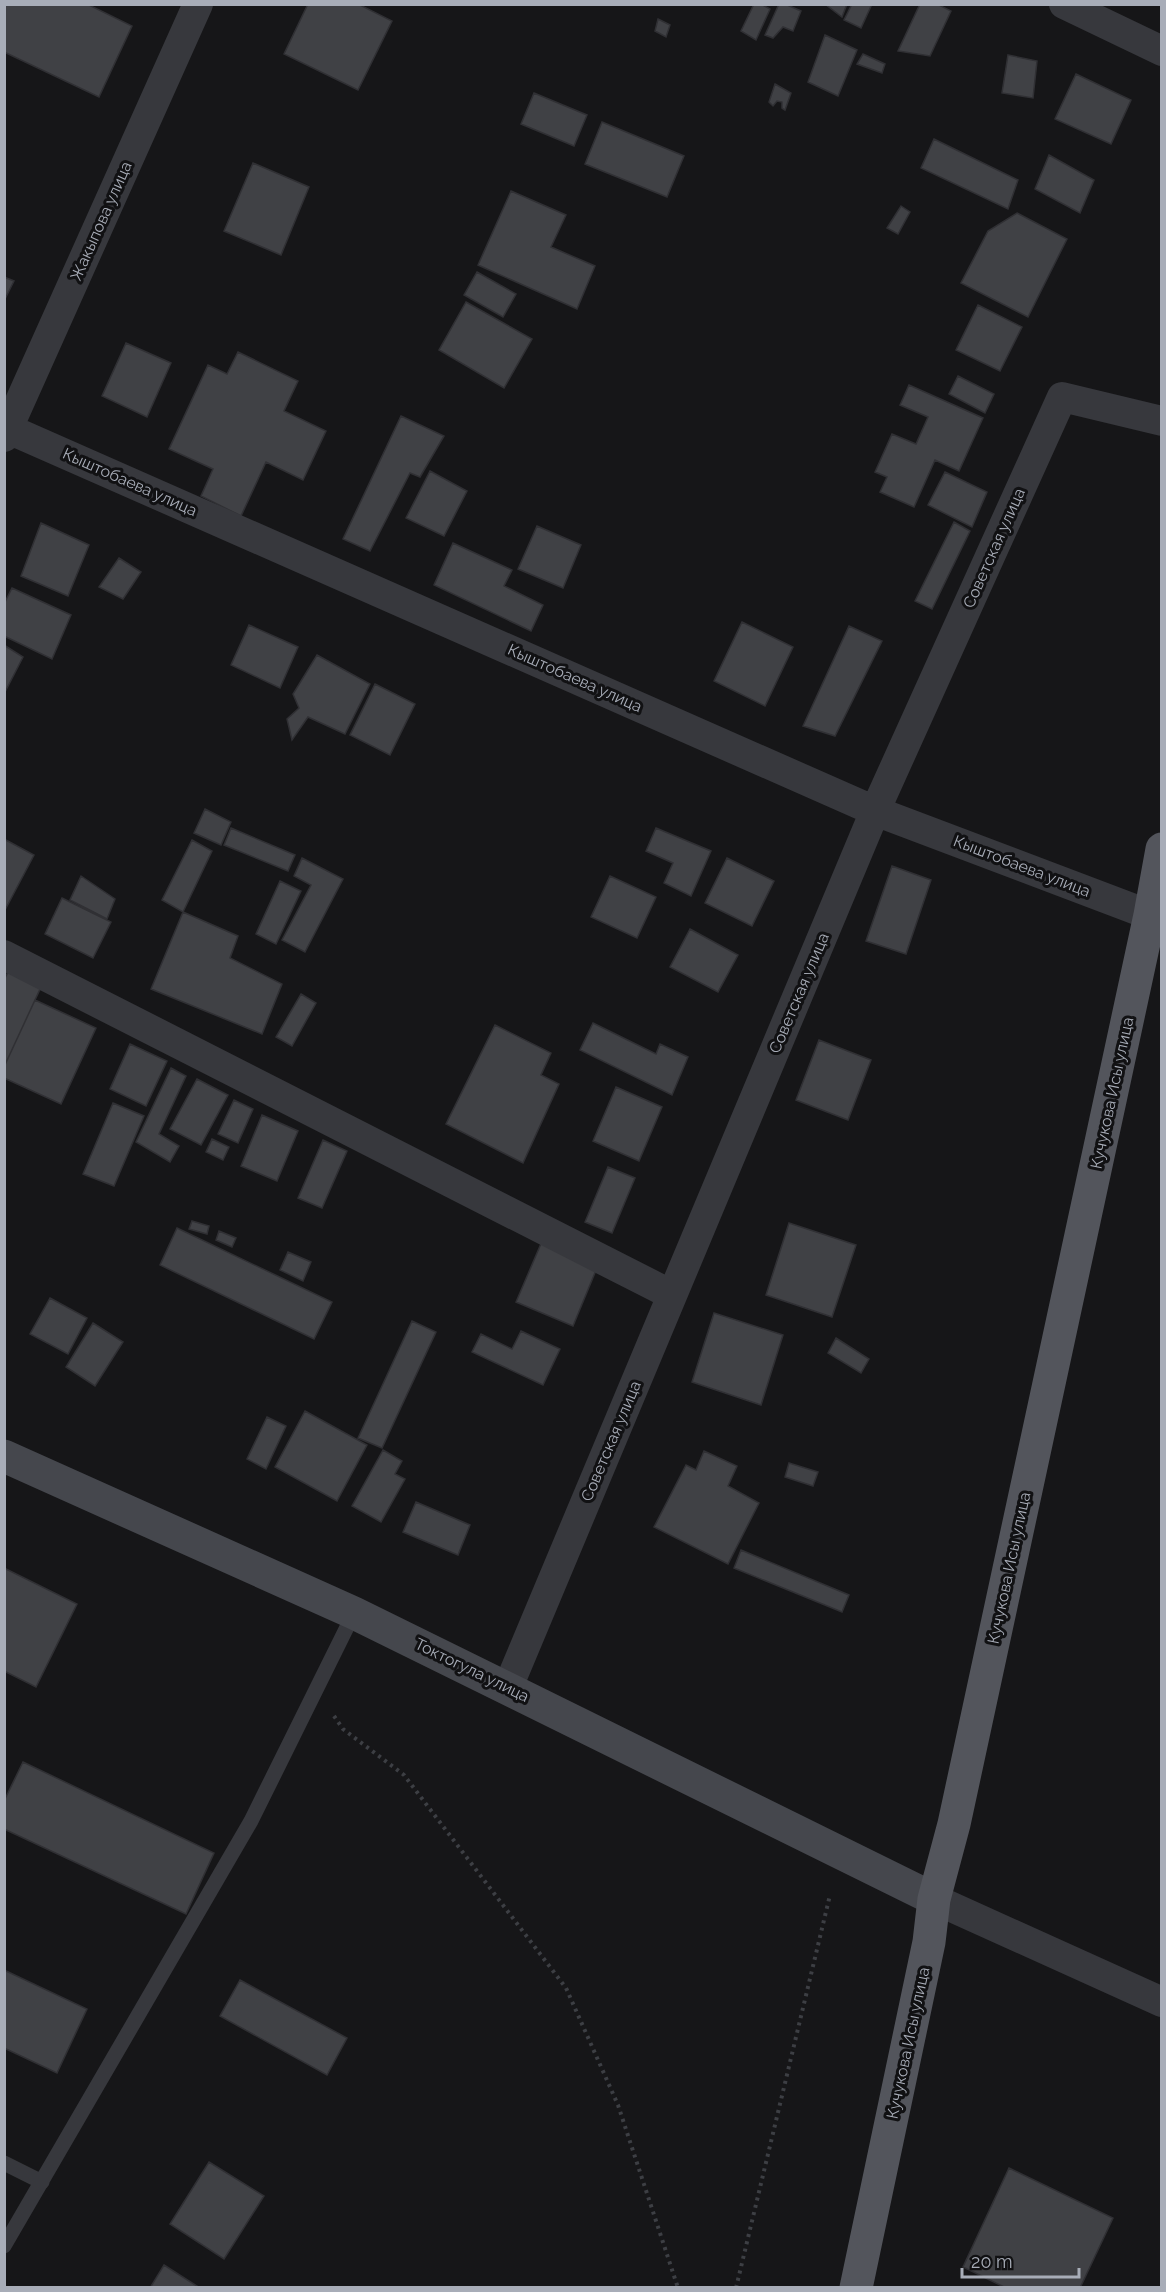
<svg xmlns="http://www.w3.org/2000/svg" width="1166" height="2292" font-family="Raleway,sans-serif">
  <rect width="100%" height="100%" fill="#161618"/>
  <path fill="#404145" stroke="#303034" stroke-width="1.5" d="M4,4H87L132,26L99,97L4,52Z
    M308,4H358L392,21L358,90L284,54Z
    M754,4H761L770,9L756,40L741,31Z
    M779,4H785L801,11L793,31L783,27L773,38L765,35Z
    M825,4H847L842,17Z
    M852,4H872L861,28L844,20Z
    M920,4H937L951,11L930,56L898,51Z
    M658,19L670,25L666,37L655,31Z
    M825,35L857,50L838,96L808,82Z
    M863,54L885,64L882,73L857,64Z
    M1008,55L1037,61L1033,98L1002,93Z
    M1076,74L1131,100L1111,144L1055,119Z
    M775,84L791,93L785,110L782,108V102L777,101L773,106L769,102Z
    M534,93L587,115L574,146L521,124Z
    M602,122L684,156L667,197L585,164Z
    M934,139L1018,180L1008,209L921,168Z
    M1049,155L1094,180L1080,213L1035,189Z
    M253,163L309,187L281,255L224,231Z
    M511,191L566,215L551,247L595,266L577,309L478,265Z
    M901,206L910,212L898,234L887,228Z
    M1017,213L1067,239L1028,317L961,283L988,231Z
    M477,272L516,294L503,317L464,295Z
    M4,277L14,281L4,301Z
    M466,302L532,339L504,388L439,350Z
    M978,305L1022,327L1000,371L956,350Z
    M126,343L171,363L147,417L102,396Z
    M238,352L298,381L284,411L326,431L303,480L266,462L241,516L201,496L213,469L169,449L208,365L227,374Z
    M958,376L994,394L985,413L949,394Z
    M909,385L983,418L959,471L935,460L914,507L880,492L887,477L875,472L892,434L916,444L928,417L900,405Z
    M401,416L444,436L420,477L410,473L370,551L343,539Z
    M430,471L467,491L444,536L406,518Z
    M945,472L987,492L972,527L928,505Z
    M954,522L970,531L932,609L915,601Z
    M41,523L89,545L68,596L21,576Z
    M537,526L581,545L563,588L518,569Z
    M453,543L512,570L504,586L543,605L531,631L434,585Z
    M119,558L141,572L123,599L99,587Z
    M12,588L71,615L52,659L4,636V604Z
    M742,622L793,647L765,706L714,681Z
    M249,625L298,647L280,688L231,665Z
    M849,626L882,641L835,736L803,726Z
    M4,645L23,657L4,694Z
    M317,655L370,684L345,734L308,717L292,740L287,719L299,708L293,694Z
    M375,684L415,704L390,755L350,735Z
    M205,809L231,822L221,845L194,833Z
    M231,828L295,855L288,871L224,845Z
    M656,828L711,851L691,896L664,883L673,863L646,851Z
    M4,839L34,855L4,912Z
    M192,840L212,851L183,912L162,900Z
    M302,858L343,879L305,952L282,940L311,885L294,876Z
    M727,858L774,881L752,926L705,903Z
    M892,866L931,880L906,954L866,941Z
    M81,876L115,899L107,919L70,900Z
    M610,876L656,897L637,938L591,917Z
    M280,881L301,891L276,944L256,934Z
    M62,898L111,922L93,958L45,934Z
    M183,912L238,936L230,958L282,984L262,1034L151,989Z
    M690,929L738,955L718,992L670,967Z
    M8,972L41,987L4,1067V980Z
    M301,994L316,1003L292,1046L276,1037Z
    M35,1000L96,1028L61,1104L4,1078V1067Z
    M593,1023L656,1054L660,1044L688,1057L672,1095L580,1050Z
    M495,1025L551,1053L541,1075L559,1084L523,1163L446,1124Z
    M819,1040L871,1060L848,1120L796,1100Z
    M130,1044L167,1061L146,1106L110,1089Z
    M171,1068L186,1076L159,1134L179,1146L170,1162L136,1142Z
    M197,1079L228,1095L201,1145L170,1129Z
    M616,1087L662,1107L639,1161L593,1141Z
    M234,1100L253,1109L238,1143L218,1134Z
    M113,1103L144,1116L114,1186L83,1174Z
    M262,1115L298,1131L277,1181L241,1166Z
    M212,1139L229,1147L223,1160L206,1152Z
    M323,1140L347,1151L322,1208L298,1198Z
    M608,1167L635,1178L612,1233L585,1222Z
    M192,1221L209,1226L207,1234L189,1229Z
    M789,1223L856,1245L832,1317L766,1295Z
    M177,1228L332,1302L314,1339L160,1265Z
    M219,1231L236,1238L232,1247L216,1240Z
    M543,1239L599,1263L573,1326L516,1302Z
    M288,1252L311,1262L303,1281L280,1270Z
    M50,1298L87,1318L68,1354L30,1334Z
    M714,1313L783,1335L761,1405L692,1382Z
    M412,1321L436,1332L382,1448L358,1438Z
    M93,1323L123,1342L95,1386L66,1367Z
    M521,1331L560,1349L543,1385L472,1352L481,1334L512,1349Z
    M836,1338L869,1359L861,1373L828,1353Z
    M305,1411L367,1445L337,1501L275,1467Z
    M267,1417L286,1426L266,1469L247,1459Z
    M383,1450L402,1461L395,1474L405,1479L381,1522L352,1506Z
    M704,1451L737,1466L728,1486L759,1503L728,1564L654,1527L686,1465L696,1470Z
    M789,1463L818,1472L813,1486L785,1477Z
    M416,1502L470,1525L458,1555L403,1532Z
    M741,1550L849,1595L842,1612L734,1568Z
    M4,1568L77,1604L36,1687L4,1671Z
    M23,1762L214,1853L186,1914L4,1829V1801Z
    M4,1970L87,2009L57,2073L4,2048Z
    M240,1980L347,2038L327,2075L220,2016Z
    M209,2162L264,2196L224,2259L170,2224Z
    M1009,2168L1113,2218L1080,2288H1006L963,2267Z
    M164,2265L200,2288H150Z"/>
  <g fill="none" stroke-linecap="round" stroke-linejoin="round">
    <path stroke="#3d3f44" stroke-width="4" stroke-dasharray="3 4.5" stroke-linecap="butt" d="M334,1716L343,1729L404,1775L566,1988L618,2105L678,2288
      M736,2288L830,1895"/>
    <path stroke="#37383d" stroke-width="15" d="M4,2163L42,2182
      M4,2246L251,1821L354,1613"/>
    <path stroke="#37383d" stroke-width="30" d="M1064,4L1162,51
      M4,427L875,811L1150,915
      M4,437L198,4
      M4,955L672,1295
      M508,1687L875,811L1062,397L1162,421
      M934,1899L1162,2002"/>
    <path stroke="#45474d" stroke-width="33" d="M4,1456L354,1613L934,1899"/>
    <path stroke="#53555c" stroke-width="33" d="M856,2288L929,1942L934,1899L954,1824L1150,915L1162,849"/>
  </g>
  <g text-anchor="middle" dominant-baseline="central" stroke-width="6" stroke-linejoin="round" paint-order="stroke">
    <g font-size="16" fill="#a8adb8" stroke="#111113">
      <text transform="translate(101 221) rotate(-66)">Жакыпова улица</text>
      <text transform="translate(130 482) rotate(24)">Кыштобаева улица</text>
      <text transform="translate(994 548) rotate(-66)">Советская улица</text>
      <text transform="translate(575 678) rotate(24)">Кыштобаева улица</text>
      <text transform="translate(1022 866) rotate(21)">Кыштобаева улица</text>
      <text transform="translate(799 993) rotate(-67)">Советская улица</text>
      <text transform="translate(1112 1093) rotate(-78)">Кучукова Исы улица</text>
      <text transform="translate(611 1441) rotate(-67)">Советская улица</text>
      <text transform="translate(1009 1568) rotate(-78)">Кучукова Исы улица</text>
      <text transform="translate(472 1670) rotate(26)">Токтогула улица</text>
      <text transform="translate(908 2043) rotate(-78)">Кучукова Исы улица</text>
    </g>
  </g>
  <rect width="1166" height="2292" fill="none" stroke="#a8adb8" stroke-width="12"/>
  <path d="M962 2268v9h117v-9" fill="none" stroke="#a8adb8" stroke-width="3"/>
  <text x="971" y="2268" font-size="18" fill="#a8adb8" stroke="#111113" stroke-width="4.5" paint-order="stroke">20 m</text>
</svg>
